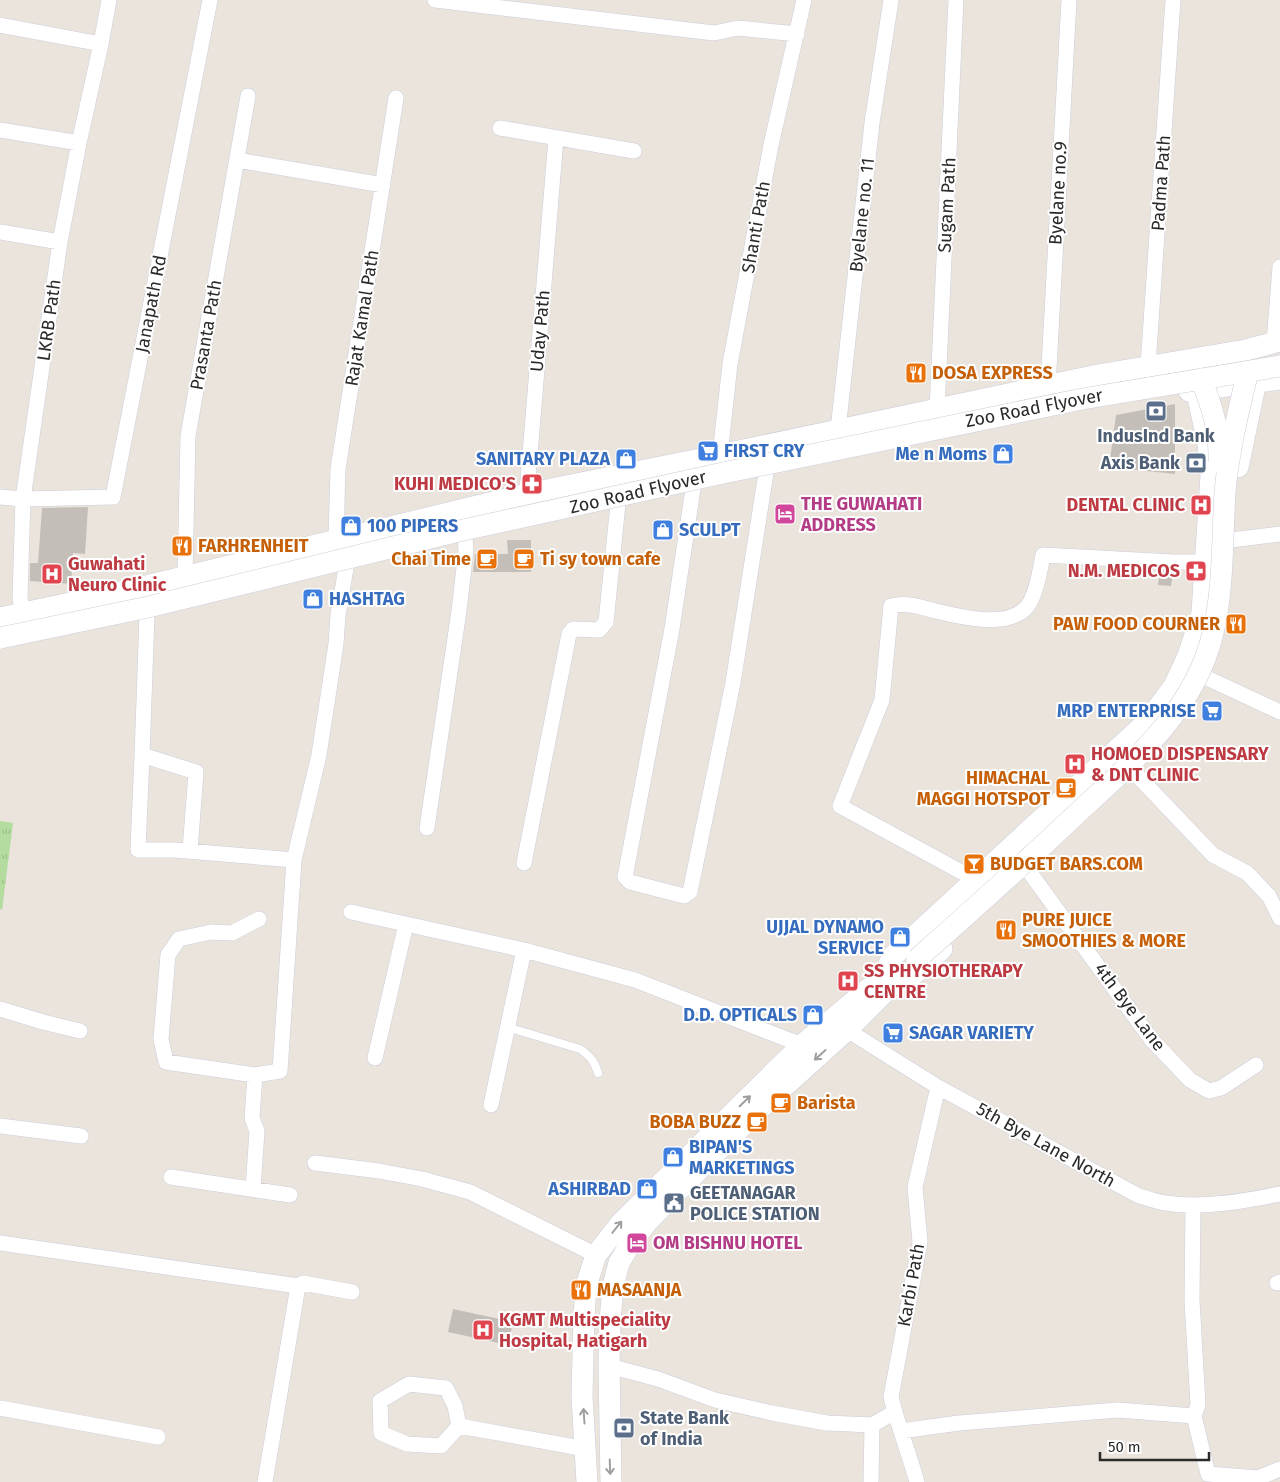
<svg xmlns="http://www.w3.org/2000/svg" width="1280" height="1482" font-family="'Fira Sans',sans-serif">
  <defs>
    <pattern id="grass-tufts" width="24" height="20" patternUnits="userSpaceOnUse" patternTransform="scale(1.25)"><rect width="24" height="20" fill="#b3dc9e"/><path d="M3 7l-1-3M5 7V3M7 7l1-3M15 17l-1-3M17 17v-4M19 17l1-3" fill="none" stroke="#9abd88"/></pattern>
  </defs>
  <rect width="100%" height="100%" fill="#eae4dd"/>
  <path fill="url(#grass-tufts)" d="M0,821L13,823L2,910L0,909Z"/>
  <path fill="#c3bfb8" d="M1175,404V474L1109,467L1116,415Z
    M88,507L85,554L73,553L71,584L30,581V563H38L42,508Z
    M507,540H531V572H473L475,554H508Z
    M1160,571H1173L1171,586L1158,585Z
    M453,1309L513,1322L508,1345L448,1332Z"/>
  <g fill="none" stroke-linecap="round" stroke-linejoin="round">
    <g stroke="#cbceda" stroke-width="9">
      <path id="lane" d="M507,1027L580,1049C590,1056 595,1062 598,1073"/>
    </g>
    <g stroke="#cbceda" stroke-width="16">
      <path id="street" d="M435,0L714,33L738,28L797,34
        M0,25L101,44
        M500,128L634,151
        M0,130L79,143
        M237,160L383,185
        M0,232L60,242
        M1274,343L1280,267
        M1148,366L1173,0
        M1048,386L1069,0
        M937,410L956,0
        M838,430L872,123L891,0
        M720,455L730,364L771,145L804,0
        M693,489L672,629L625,877L630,882L684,896L690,892L733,683L766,473
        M0,497L23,499L113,497L210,0
        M526,503L556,138
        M336,540L338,469L396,98
        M1231,540L1280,534
        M185,576L188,436L248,96
        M147,616L142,755L196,772L190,851
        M24,623L20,597L23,499L60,242L79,143L101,44L109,0
        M1207,678L1280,712
        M142,755L138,850H175L294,860L280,1071L255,1075
        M1133,771L1213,855L1247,873L1269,896L1280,918
        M427,828L459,611L466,550L465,537
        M294,860L319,755L336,644L338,615L346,568
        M524,863L569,634L573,629L599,630L606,622L618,504
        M1028,870L1151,1039L1190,1080L1209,1091L1221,1088L1256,1065
        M976,880L840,806L882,700L891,606C908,602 920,607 936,611C960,617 1005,628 1025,609C1036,598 1040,570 1043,555L1174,562H1206
        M351,912L524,950L635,980L802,1045
        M0,1009L43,1022L80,1031
        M839,1025L938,1087L1139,1196C1148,1198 1157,1202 1166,1203C1203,1209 1243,1201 1280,1194
        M375,1058L406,924
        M491,1105L524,950
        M0,1126L81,1136
        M315,1163L379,1171L422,1179L470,1192L596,1255
        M171,1177L290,1195
        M253,1189L257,1131L252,1118L255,1075L166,1062L161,1039L168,955L179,939L211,932L232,933L259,919
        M0,1243L298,1286L303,1283L352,1292
        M1277,1283L1280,1282
        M609,1366L658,1379L715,1400L772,1413L827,1423L872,1425L895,1412
        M0,1408L158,1437
        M1194,1416L1208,1474L1258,1478L1280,1469
        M459,1426L455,1406L446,1388L409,1384L380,1401L381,1433L407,1444L441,1446L459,1426L586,1449
        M901,1431L959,1423L1118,1410L1194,1416L1198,1405L1192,1300L1193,1205
        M265,1482L298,1286
        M871,1482L872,1425
        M917,1482C909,1453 898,1426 891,1397L920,1242L915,1187L938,1087"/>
    </g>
    <g stroke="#cbceda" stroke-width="22">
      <path id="secondary" d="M1189,391L1280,379
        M1238,467L1255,386
        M0,618L113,594L527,494L720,455L1098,375L1246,350L1280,341
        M882,978L893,956L1149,720L1174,686L1188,656L1202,613L1211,476L1208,444L1195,383
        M892,984L913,975L942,949
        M587,1482L582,1396L584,1317L586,1286L596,1255L621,1223L802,1045L893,968
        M611,1482L609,1366L610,1321L613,1286L619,1263L630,1244L648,1221L756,1112L848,1029L888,989"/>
    </g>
    <use href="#lane" stroke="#fff" stroke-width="8"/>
    <use href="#street" stroke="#fff" stroke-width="15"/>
    <use href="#secondary" stroke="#fff" stroke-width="21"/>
    <g stroke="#cbceda" stroke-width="22" stroke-linecap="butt">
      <path id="secondary-bridge" d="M1201,379C1212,406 1220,432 1219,462
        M0,638L148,607L463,530L723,473L1082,399L1280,366
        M917,959C968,914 1019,868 1068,822C1125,768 1192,716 1212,637C1224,590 1222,539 1225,491C1229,450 1238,412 1248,372"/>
    </g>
    <use href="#secondary-bridge" stroke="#fff" stroke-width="21"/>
  </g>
  <defs><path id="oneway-shaft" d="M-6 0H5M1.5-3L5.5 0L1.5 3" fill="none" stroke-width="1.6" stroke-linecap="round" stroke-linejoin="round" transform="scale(1.25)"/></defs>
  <g stroke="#9f9f9f">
    <use href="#oneway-shaft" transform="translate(820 1055) rotate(138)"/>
    <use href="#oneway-shaft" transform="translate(745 1101) rotate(-44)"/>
    <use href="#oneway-shaft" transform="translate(617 1227) rotate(-51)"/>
    <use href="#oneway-shaft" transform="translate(584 1416) rotate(-94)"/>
    <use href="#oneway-shaft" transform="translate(610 1467) rotate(88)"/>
  </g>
  <defs>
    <g id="restaurant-square" transform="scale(1.125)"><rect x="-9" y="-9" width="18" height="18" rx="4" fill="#e8710a" stroke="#fff"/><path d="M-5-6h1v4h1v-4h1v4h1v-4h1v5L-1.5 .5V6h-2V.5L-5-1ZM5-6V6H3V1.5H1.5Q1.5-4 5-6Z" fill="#fff"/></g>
    <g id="bank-square" transform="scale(1.125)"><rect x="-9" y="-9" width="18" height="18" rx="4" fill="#5c6f8a" stroke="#fff"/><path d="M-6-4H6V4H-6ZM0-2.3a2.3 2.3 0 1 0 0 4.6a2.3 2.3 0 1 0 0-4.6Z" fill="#fff"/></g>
    <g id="supermarket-square" transform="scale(1.125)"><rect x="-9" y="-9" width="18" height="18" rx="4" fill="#3f7fe0" stroke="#fff"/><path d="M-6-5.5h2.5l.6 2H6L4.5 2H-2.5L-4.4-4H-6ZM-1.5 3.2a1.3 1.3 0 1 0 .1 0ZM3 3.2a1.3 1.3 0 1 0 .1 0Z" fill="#fff"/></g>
    <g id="shop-square" transform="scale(1.125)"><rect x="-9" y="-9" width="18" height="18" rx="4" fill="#3f7fe0" stroke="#fff"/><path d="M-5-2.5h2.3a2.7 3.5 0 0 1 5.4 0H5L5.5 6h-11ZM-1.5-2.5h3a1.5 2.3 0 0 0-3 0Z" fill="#fff"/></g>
    <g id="pharmacy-square" transform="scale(1.125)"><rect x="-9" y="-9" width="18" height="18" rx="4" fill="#e0444e" stroke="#fff"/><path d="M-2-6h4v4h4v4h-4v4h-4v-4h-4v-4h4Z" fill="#fff"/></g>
    <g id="hospital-square" transform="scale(1.125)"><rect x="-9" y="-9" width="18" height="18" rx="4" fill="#e0444e" stroke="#fff"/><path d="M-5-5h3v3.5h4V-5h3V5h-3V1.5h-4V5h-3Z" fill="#fff"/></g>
    <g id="hotel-square" transform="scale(1.125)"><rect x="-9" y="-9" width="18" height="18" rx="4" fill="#d1479c" stroke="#fff"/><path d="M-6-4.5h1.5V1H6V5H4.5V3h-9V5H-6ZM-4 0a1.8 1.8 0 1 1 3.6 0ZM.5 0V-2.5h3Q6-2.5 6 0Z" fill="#fff"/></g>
    <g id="cafe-square" transform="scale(1.125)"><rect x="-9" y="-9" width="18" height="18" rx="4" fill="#e8710a" stroke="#fff"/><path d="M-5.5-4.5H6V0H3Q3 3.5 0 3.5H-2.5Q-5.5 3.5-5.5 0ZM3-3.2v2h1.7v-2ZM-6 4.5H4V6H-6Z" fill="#fff"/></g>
    <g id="bar-square" transform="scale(1.125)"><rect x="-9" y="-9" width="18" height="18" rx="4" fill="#e8710a" stroke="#fff"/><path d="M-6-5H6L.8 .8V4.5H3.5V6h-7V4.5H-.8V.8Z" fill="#fff"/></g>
    <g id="civic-square" transform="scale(1.125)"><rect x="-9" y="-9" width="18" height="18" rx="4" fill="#5c6f8a" stroke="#fff"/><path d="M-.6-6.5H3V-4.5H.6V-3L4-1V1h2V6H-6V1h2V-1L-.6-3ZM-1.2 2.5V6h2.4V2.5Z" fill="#fff"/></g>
  </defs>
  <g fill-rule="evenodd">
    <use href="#restaurant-square" x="916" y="373"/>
    <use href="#bank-square" x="1156" y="411"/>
    <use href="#supermarket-square" x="708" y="451"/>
    <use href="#shop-square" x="1003" y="454"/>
    <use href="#shop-square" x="626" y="459"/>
    <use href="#bank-square" x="1196" y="463"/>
    <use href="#pharmacy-square" x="532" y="484"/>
    <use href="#hospital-square" x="1201" y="505"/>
    <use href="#hotel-square" x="785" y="514"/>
    <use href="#shop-square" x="351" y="526"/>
    <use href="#shop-square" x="663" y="530"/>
    <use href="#restaurant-square" x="182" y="546"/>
    <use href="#cafe-square" x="487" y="559"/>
    <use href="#cafe-square" x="524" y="559"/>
    <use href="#pharmacy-square" x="1196" y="571"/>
    <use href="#hospital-square" x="52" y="574"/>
    <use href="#shop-square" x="313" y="599"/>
    <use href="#restaurant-square" x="1236" y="624"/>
    <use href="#supermarket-square" x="1212" y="711"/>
    <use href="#hospital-square" x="1075" y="764"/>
    <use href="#cafe-square" x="1066" y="788"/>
    <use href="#bar-square" x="974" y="864"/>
    <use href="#restaurant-square" x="1006" y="930"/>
    <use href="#shop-square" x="900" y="937"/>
    <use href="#hospital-square" x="848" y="981"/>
    <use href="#shop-square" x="813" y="1015"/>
    <use href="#supermarket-square" x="893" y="1033"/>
    <use href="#cafe-square" x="781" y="1103"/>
    <use href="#cafe-square" x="757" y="1122"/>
    <use href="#shop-square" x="673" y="1157"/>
    <use href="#shop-square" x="647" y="1189"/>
    <use href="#civic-square" x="674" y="1203"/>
    <use href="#hotel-square" x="637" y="1243"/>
    <use href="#restaurant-square" x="581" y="1290"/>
    <use href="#hospital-square" x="483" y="1330"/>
    <use href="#bank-square" x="624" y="1428"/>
  </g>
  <g text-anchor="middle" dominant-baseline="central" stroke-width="4" stroke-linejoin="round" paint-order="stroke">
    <g font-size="18" fill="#2a2a2a" stroke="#fff">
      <text transform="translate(1161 183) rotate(-86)">Padma Path</text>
      <text transform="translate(1058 193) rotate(-87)">Byelane no.9</text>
      <text transform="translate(947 205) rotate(-87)">Sugam Path</text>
      <text transform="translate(862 215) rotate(-84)">Byelane no. 11</text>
      <text transform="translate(756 227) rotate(-80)">Shanti Path</text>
      <text transform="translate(151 304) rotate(-79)">Janapath Rd</text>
      <text transform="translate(362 318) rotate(-81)">Rajat Kamal Path</text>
      <text transform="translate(49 320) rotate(-82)">LKRB Path</text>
      <text transform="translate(540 331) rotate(-85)">Uday Path</text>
      <text transform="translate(206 335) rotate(-80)">Prasanta Path</text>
      <text transform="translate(1034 408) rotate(-11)">Zoo Road Flyover</text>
      <text transform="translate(638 492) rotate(-13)">Zoo Road Flyover</text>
      <text transform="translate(1130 1007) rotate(53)">4th Bye Lane</text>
      <text transform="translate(1046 1145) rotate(29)">5th Bye Lane North</text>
      <text transform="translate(911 1285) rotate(-80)">Karbi Path</text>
    </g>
    <g font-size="18" font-weight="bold" fill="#c56008" stroke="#fff" text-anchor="start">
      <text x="932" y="373">DOSA EXPRESS</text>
      <text x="198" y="546">FARHRENHEIT</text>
      <text x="471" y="559" text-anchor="end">Chai Time</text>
      <text x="540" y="559">Ti sy town cafe</text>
      <text x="1220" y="624" text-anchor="end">PAW FOOD COURNER</text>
      <text x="1050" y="778" text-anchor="end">HIMACHAL<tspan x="1050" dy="21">MAGGI HOTSPOT</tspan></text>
      <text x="990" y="864">BUDGET BARS.COM</text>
      <text x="1022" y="920">PURE JUICE<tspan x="1022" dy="21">SMOOTHIES &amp; MORE</tspan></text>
      <text x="797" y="1103">Barista</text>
      <text x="741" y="1122" text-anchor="end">BOBA BUZZ</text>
      <text x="597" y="1290">MASAANJA</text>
    </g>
    <g font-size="18" font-weight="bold" fill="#4e5e75" stroke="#fff" text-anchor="start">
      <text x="1156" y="436" text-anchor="middle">IndusInd Bank</text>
      <text x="1180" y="463" text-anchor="end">Axis Bank</text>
      <text x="690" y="1193">GEETANAGAR<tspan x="690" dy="21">POLICE STATION</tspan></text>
      <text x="640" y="1418">State Bank<tspan x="640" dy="21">of India</tspan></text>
    </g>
    <g font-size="18" font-weight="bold" fill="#366cbe" stroke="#fff" text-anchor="start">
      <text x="724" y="451">FIRST CRY</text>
      <text x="987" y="454" text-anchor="end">Me n Moms</text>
      <text x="610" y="459" text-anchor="end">SANITARY PLAZA</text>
      <text x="367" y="526">100 PIPERS</text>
      <text x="679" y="530">SCULPT</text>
      <text x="329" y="599">HASHTAG</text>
      <text x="1196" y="711" text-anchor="end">MRP ENTERPRISE</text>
      <text x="884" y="927" text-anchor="end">UJJAL DYNAMO<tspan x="884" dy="21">SERVICE</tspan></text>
      <text x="797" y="1015" text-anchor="end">D.D. OPTICALS</text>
      <text x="909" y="1033">SAGAR VARIETY</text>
      <text x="689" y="1147">BIPAN'S<tspan x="689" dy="21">MARKETINGS</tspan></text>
      <text x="631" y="1189" text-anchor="end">ASHIRBAD</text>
    </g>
    <g font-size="18" font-weight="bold" fill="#be3a42" stroke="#fff" text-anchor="start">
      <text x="516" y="484" text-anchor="end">KUHI MEDICO'S</text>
      <text x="1185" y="505" text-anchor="end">DENTAL CLINIC</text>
      <text x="68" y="564">Guwahati<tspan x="68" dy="21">Neuro Clinic</tspan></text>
      <text x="1180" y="571" text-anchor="end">N.M. MEDICOS</text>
      <text x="1091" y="754">HOMOED DISPENSARY<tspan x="1091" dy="21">&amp; DNT CLINIC</tspan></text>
      <text x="864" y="971">SS PHYSIOTHERAPY<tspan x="864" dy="21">CENTRE</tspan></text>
      <text x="499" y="1320">KGMT Multispeciality<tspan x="499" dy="21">Hospital, Hatigarh</tspan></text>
    </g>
    <g font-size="18" font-weight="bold" fill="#b23c85" stroke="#fff" text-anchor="start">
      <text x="801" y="504">THE GUWAHATI<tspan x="801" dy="21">ADDRESS</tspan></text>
      <text x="653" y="1243">OM BISHNU HOTEL</text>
    </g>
  </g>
  <path d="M1100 1452v8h109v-8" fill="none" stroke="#2a2a2a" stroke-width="2.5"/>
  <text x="1108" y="1452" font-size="15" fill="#2a2a2a" stroke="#ffffff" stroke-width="4" paint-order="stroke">50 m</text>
</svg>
